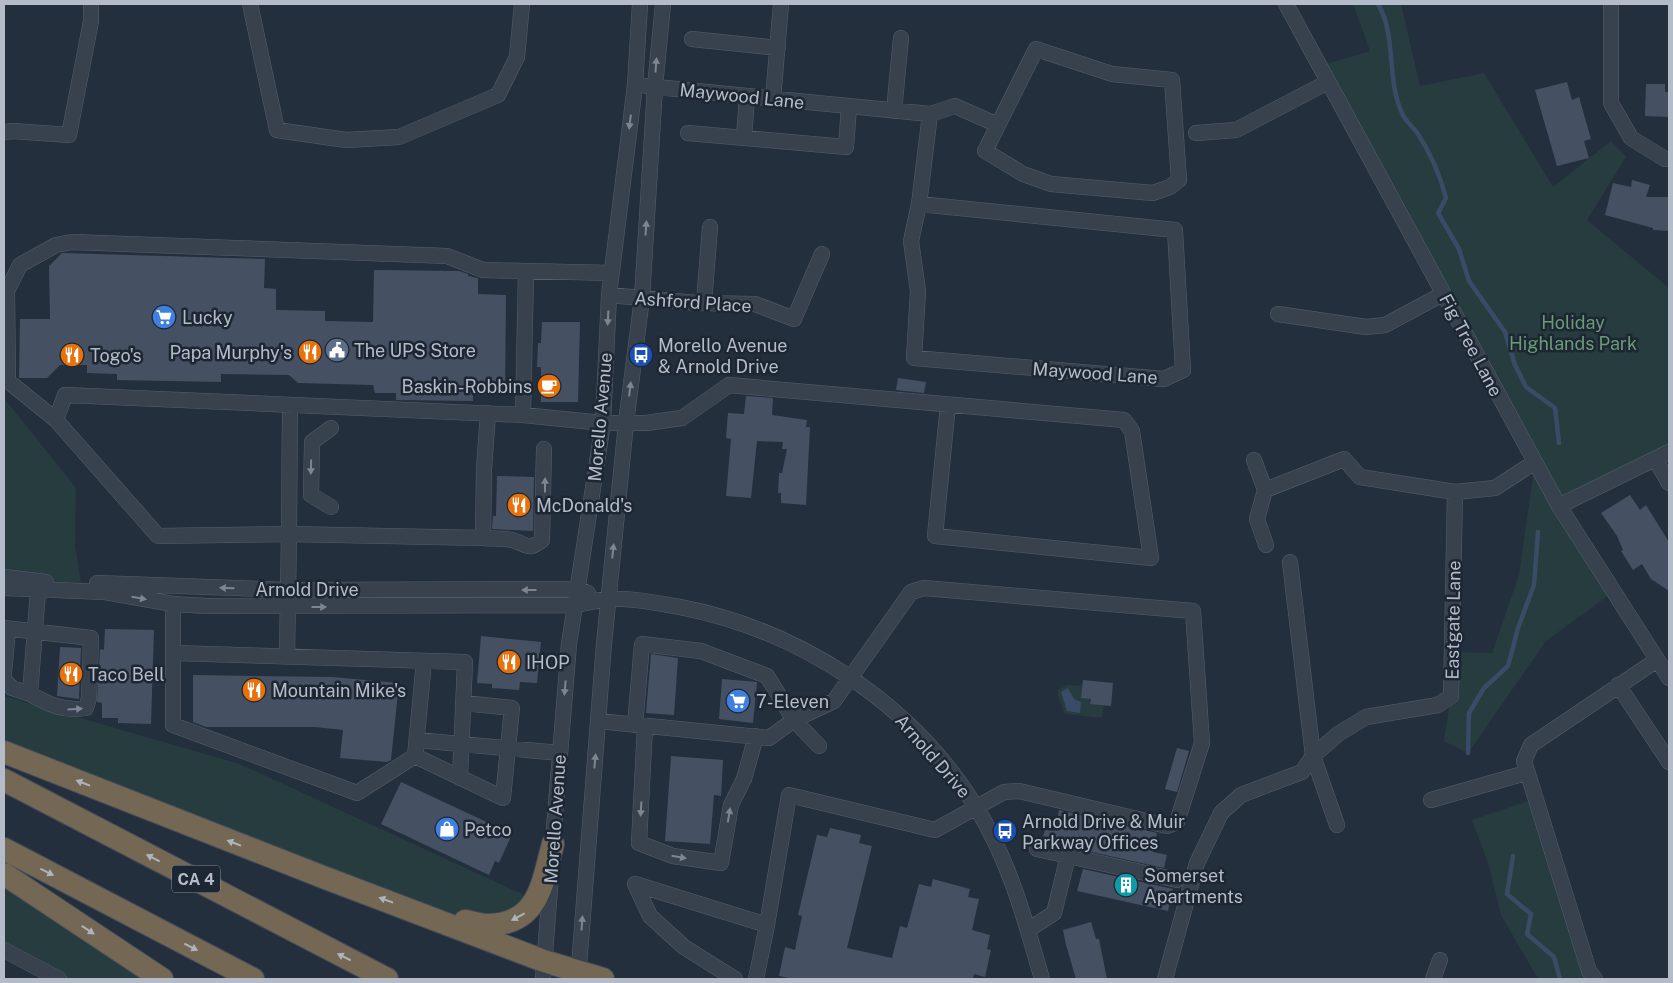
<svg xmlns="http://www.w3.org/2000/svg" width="1673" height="983" font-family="'Public Sans',sans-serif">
  <rect width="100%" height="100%" fill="#242f3e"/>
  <path fill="#263c3f" d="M1353,4H1401L1420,86L1484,73L1553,187L1611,141L1626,157L1587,220L1669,288V452L1559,506L1613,592L1546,641L1468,753L1444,741L1451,696L1452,652L1492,653L1519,575L1535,462L1320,66L1370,51Z
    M4,398L76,488L75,545L81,583L38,581L4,577Z
    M1067,685L1083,686L1081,698L1091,699L1090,703L1104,705L1102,718L1065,714L1058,696V690Z
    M4,696L240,764L537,901L525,913L467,921L4,752Z
    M1534,799L1590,979H1538L1501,915L1489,866L1472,820Z
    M4,874L162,979H59L4,950Z"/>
  <path fill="#394c67" d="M1068,688L1074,699L1081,702L1080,713L1067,711L1061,692Z"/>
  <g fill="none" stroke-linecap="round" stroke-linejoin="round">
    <path stroke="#394c67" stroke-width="4.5" d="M1378,4C1397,36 1386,79 1402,113C1405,121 1413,127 1418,134C1431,154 1440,175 1446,198L1438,213L1459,249L1469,281L1505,332L1515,365L1526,387L1555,408L1559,443
      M1468,753L1469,713L1484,688L1508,666L1518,628L1534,585L1538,532
      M1513,856L1507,894L1531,914L1527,934L1554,957L1560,979"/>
  </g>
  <path fill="#455162" d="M1567,82L1572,100L1579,97L1591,139L1584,141L1589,158L1557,166L1535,90Z
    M1646,84H1665V92H1669V117L1645,116Z
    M1632,180L1650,185L1646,197H1669V231L1653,230V228L1605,215L1613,183L1631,187Z
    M62,253L265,259L264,288L276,289V310L325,311V321L373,322L374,270L459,271L468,274V276L478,278V294L506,295L505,395H473V401L396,400V393H375L373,385L298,383L289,375L221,374V382L117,380V374L87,373V365H60L47,378H19L20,319H50L49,266Z
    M542,322H580L578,402H541V367H537L538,343H541Z
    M898,378L926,382L924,393L896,390Z
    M746,396L773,398L772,415L807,420L806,427H810L806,505L781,503V493H778L779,473H782L787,449H782L783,442L757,441L751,498L726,496L731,439L726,438L728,413L744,414Z
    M497,476L534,477L533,531L492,529L493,516H496Z
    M1630,495L1640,510L1646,505L1669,542V591L1651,579L1642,564L1633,570L1621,551L1623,550L1617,536L1601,513Z
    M105,629L154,630L151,724L118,723V718H102V703L97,702L100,649L104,650Z
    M481,636L541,642L537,683L520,682L519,690L492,688V684L477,683Z
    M60,647L81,648L79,699L57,696Z
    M651,654L678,658L674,715L646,713Z
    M193,675L332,677L399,683L391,760L387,762L340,758L343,730L315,727H206L193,722Z
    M722,679L757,682L753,723L719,719Z
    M1083,680L1113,683L1111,706L1090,704L1091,699L1081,698Z
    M1177,748L1189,751L1177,792L1165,789Z
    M671,756L723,760L721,796L714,795L710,844L665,841Z
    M401,782L512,834L499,863L495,861L489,875L381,824Z
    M1059,810L1157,833L1153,852L1167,855L1164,868L1042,841L1045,829L1055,831Z
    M830,828L861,835L859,843L872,846L847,948L892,958L900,926L907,928L919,884L931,887L933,879L970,889L968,897L979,899L972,930L990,935L987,949L991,950L985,977L974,974L973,979H794L779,976L785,947L795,950L802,916L798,915L817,835L827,837Z
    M1083,869L1173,889L1168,911L1077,891Z
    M1091,922L1096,939H1099L1107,979H1076L1066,945L1063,930Z"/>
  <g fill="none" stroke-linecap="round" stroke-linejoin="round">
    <g stroke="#565f6c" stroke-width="16">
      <path id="minor" d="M250,4L277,130L346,140L399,137L498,95L517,57L522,4
        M1286,4L1559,506L1669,678
        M1611,4V103L1631,138L1665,159H1669
        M692,39L778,48
        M1036,49L1112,74L1172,80L1179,180L1170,187L1153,193L1051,184L1023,174L985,151Z
        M646,86L930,114L955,106L998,125
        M773,99L781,4
        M894,111L901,38
        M4,132L13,131L69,135L91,21V4
        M688,133L846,147L849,107
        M1196,133L1236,130L1328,82
        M744,138L747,97
        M919,204L1175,230L1183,370L1164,379L914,358L918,291L911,241L919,204L930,114
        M609,295L697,303L755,304L794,319L822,254
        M704,303L710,227
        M1278,314L1366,327L1385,325L1443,294
        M290,405L289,534L483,538L484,469L488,413
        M523,415L526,272
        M56,420L8,381L7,291L20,265L56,245L72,242L447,256L483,270L612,273
        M331,428L312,442L311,495L331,507
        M1655,459L1669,483
        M1254,460L1265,490
        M1559,506L1669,452
        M483,538C492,539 503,538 512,540C528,544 527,552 542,540L544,449
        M1266,545L1257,519L1265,490L1344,459L1360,477L1455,492L1495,488L1535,462
        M1290,562L1313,756L1337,825
        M4,577L46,582
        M97,583L288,590L578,589L588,593
        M4,588L105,592L173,604L207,606L576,605C586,603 598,600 609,599C633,598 657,603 680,607C799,630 912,703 976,807C1009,860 1025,919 1042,979
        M173,604V653
        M4,628L91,638L89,698L86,708C64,712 48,704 30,694
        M287,656L289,534L158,536L56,420L65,395L523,415L603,423H646L682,418L729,385L1124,420L1132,431L1151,558L935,536L948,405
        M424,661L415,756L503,798L512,708L463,703
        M4,673L8,629
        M4,680L12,688L30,694L38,591
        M1618,685L1669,762
        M598,721L769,738L794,720L834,701L911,592L924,588L1193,611L1202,743L1177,822L1167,826L1019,791L1004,792L935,830L789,795L767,925L756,979
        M635,725L642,644L701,651L767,676L794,720L819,746
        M645,726L639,843L673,856L721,863L731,805L744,779L756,736
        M417,740L560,753
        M415,756L357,793L173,725V653L465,662L460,778
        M1431,800L1526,773
        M1037,849L1177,880
        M552,853L569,644L603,423L609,295L635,85L640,4
        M635,884L650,916L684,947L735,979
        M635,884L767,925
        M1028,930L1054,913L1068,856
        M4,950L59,979
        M543,979L551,876
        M578,979L604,644L626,423L642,298L655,87L663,4
        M1165,979L1197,863L1221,813L1241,795L1302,772L1313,756L1338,734L1366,717L1438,705L1451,696L1455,492
        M1433,979L1440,960
        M1595,979L1589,971L1524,761L1531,745L1657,660"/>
    </g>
    <g stroke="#434c59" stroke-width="24">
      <path id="highway" d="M4,752L323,877L544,961L603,979
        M4,780L387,979
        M4,849L253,979
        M4,874L162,979
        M465,921C472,922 480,925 488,925C539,924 542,884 553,844"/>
    </g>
    <use href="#minor" stroke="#38414e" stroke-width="15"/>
    <use href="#highway" stroke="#746855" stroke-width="22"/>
  </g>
  <defs><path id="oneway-solid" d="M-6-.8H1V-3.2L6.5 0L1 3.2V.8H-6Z" transform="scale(1.25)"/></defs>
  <g fill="#7c8592">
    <use href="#oneway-solid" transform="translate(656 65) rotate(-86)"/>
    <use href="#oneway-solid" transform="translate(630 122) rotate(97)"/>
    <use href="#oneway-solid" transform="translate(646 228) rotate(-86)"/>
    <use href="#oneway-solid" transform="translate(608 318) rotate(93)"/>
    <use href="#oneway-solid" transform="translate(630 389) rotate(-83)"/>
    <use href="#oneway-solid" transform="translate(311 467) rotate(91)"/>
    <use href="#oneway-solid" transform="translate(545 485) rotate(-90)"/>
    <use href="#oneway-solid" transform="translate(613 551) rotate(-84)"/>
    <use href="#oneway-solid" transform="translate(227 588) rotate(-178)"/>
    <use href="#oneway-solid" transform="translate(529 590) rotate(180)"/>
    <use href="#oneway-solid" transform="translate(139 598) rotate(10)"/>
    <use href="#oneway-solid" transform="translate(319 607)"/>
    <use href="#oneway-solid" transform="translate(565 688) rotate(95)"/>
    <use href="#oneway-solid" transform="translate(75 709) rotate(-3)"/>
    <use href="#oneway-solid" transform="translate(595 761) rotate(-85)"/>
    <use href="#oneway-solid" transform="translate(641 809) rotate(93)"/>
    <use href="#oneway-solid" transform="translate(729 815) rotate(-81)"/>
    <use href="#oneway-solid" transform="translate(679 857) rotate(10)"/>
    <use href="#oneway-solid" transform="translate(582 923) rotate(-86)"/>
  </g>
  <g fill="#aeb4bd">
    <use href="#oneway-solid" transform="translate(83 783) rotate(-159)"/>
    <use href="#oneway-solid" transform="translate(234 843) rotate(-159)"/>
    <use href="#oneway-solid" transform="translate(153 858) rotate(-153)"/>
    <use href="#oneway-solid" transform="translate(47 872) rotate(27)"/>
    <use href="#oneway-solid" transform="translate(386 900) rotate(-160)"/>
    <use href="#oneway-solid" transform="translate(518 917) rotate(152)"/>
    <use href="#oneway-solid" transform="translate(88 930) rotate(33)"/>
    <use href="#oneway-solid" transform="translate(191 947) rotate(27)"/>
    <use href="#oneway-solid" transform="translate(344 957) rotate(-153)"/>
  </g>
  <defs>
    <g id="supermarket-disc" transform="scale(1.25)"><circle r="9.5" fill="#3f7fe0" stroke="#1d2633"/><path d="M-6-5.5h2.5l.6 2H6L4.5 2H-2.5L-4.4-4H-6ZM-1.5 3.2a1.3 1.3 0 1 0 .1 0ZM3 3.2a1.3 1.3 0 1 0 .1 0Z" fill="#fff"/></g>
    <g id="civic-disc" transform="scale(1.25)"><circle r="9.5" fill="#5c6f8a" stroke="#1d2633"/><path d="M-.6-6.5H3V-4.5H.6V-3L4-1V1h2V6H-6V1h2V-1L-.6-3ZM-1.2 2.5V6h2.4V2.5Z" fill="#fff"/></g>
    <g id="restaurant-disc" transform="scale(1.25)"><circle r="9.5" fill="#e8710a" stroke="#1d2633"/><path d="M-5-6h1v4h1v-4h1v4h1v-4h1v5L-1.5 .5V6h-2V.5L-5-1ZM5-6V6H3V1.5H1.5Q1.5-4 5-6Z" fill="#fff"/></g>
    <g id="bus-disc" transform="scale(1.25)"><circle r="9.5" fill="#1a4fb4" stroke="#1d2633"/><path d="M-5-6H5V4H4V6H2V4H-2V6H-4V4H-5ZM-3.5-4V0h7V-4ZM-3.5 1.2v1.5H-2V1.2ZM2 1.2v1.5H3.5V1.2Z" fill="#fff"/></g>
    <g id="cafe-disc" transform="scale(1.25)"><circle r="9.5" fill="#e8710a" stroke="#1d2633"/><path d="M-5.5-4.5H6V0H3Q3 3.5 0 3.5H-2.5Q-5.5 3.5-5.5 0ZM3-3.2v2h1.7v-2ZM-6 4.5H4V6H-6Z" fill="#fff"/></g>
    <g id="shop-disc" transform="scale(1.25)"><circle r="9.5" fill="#3f7fe0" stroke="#1d2633"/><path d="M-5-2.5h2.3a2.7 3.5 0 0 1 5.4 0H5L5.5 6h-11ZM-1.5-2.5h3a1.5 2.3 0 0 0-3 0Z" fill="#fff"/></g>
    <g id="building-disc" transform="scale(1.25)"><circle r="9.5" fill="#0f9aa8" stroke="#1d2633"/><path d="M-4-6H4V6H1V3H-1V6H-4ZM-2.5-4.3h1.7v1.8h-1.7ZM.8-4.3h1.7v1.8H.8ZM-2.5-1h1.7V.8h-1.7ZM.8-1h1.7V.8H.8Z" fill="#fff"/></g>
  </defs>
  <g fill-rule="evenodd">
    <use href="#supermarket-disc" x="164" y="317"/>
    <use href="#civic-disc" x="337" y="350"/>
    <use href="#restaurant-disc" x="310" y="352"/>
    <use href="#restaurant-disc" x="72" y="355"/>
    <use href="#bus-disc" x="641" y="355"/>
    <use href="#cafe-disc" x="549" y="386"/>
    <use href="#restaurant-disc" x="519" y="505"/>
    <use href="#restaurant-disc" x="509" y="662"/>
    <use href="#restaurant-disc" x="71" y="674"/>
    <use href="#restaurant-disc" x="254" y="690"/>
    <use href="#supermarket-disc" x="738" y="701"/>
    <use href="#shop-disc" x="447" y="829"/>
    <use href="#bus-disc" x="1005" y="831"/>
    <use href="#building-disc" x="1126" y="885"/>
  </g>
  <g text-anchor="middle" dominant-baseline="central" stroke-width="5" stroke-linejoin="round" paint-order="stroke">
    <rect fill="#1d2633" stroke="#878f9c" stroke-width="1" x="172" y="865.5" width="48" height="27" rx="4"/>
    <g font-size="16" font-weight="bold" fill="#b4bcc9">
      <text x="196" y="879">CA 4</text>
    </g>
    <g font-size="18" fill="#b4bcc9" stroke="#1d2633">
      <text transform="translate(742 96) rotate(6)">Maywood Lane</text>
      <text transform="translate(693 302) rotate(4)">Ashford Place</text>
      <text transform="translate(1471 345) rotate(62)">Fig Tree Lane</text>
      <text transform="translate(1095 373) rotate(4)">Maywood Lane</text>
      <text transform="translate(600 417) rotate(-85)">Morello Avenue</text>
      <text x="307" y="589">Arnold Drive</text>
      <text transform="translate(1453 620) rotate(-89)">Eastgate Lane</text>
      <text transform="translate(933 756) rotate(49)">Arnold Drive</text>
      <text transform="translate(555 819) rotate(-86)">Morello Avenue</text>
    </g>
    <g font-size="18" fill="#b4bcc9" stroke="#1d2633" text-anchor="start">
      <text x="182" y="317">Lucky</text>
      <text x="658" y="345">Morello Avenue<tspan x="658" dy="21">&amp; Arnold Drive</tspan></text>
      <text x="354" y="350">The UPS Store</text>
      <text x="292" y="352" text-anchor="end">Papa Murphy's</text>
      <text x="90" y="355">Togo's</text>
      <text x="532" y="386" text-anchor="end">Baskin-Robbins</text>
      <text x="536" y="505">McDonald's</text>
      <text x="526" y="662">IHOP</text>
      <text x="88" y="674">Taco Bell</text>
      <text x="272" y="690">Mountain Mike's</text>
      <text x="756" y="701">7-Eleven</text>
      <text x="1022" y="821">Arnold Drive &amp; Muir<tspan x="1022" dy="21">Parkway Offices</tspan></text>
      <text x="464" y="829">Petco</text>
      <text x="1144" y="875">Somerset<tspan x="1144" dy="21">Apartments</tspan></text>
    </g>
    <g font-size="18" fill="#6b9a76" stroke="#1d2633">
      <text x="1573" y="322">Holiday<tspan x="1573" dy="21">Highlands Park</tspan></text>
    </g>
  </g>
  <rect width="1673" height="983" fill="none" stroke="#b4bcc9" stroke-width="10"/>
</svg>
